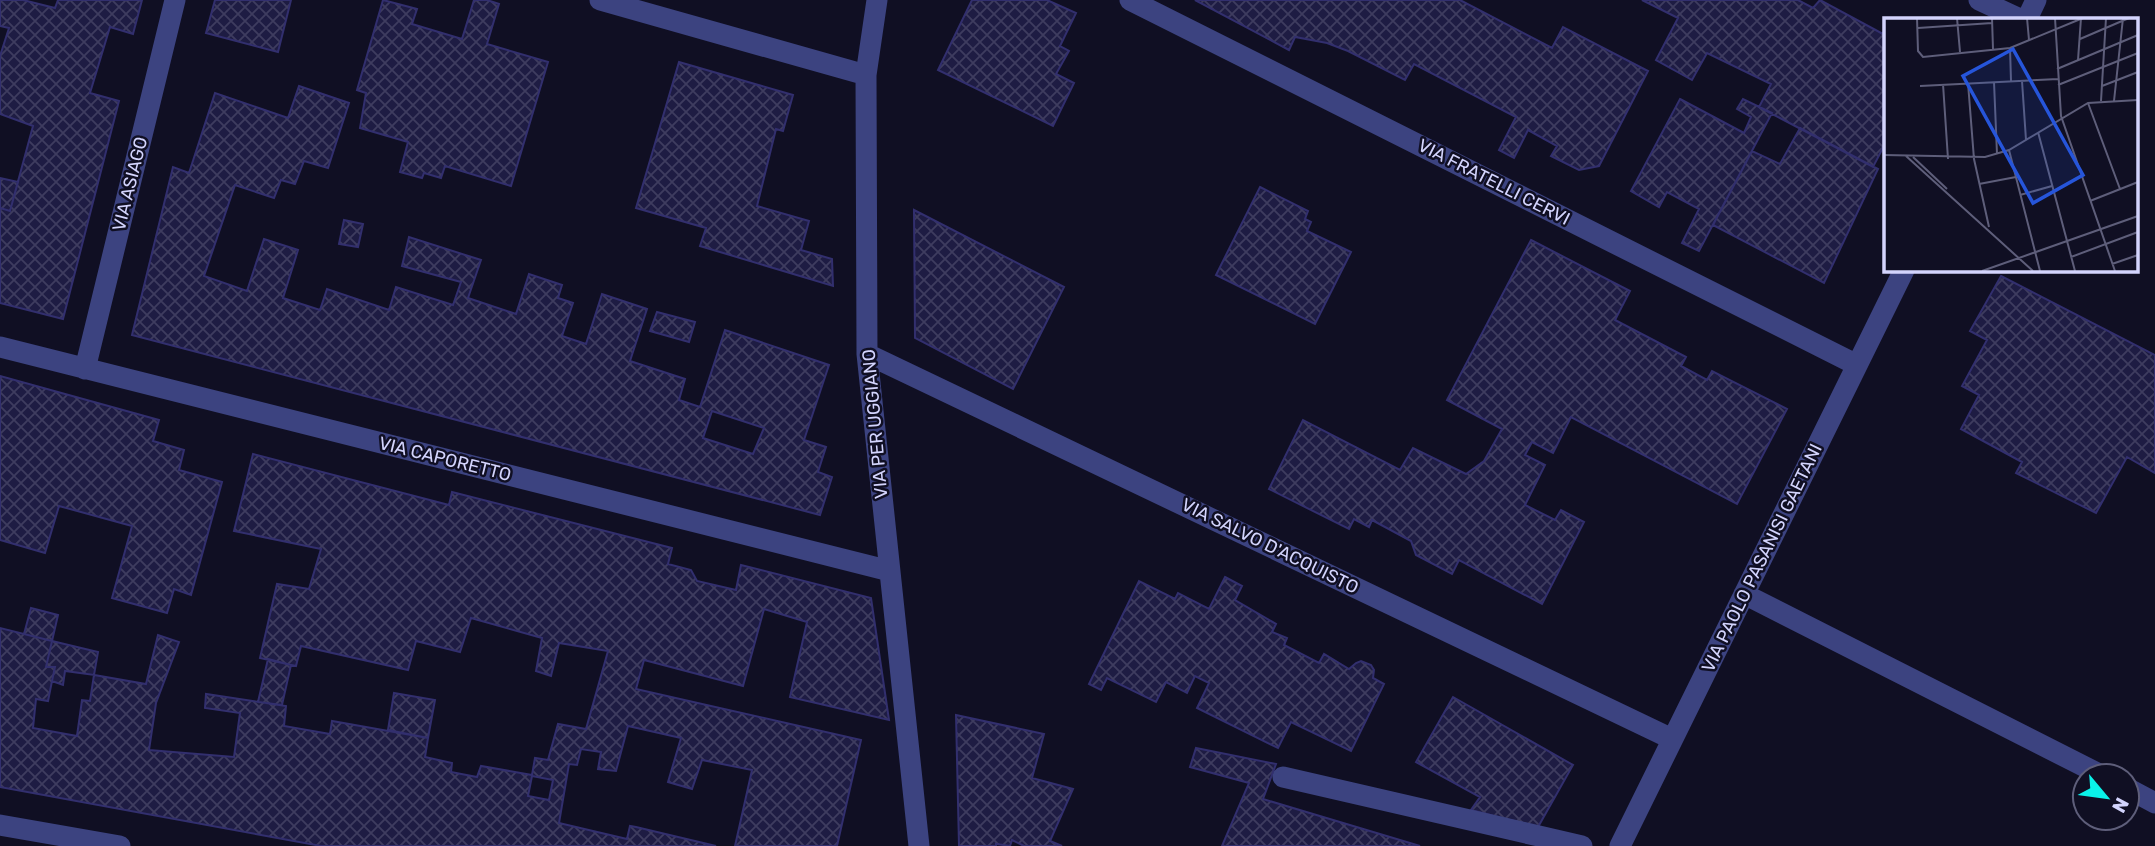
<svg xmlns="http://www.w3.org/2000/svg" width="2155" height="846" font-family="Rubik,sans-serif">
  <defs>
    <pattern id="building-cross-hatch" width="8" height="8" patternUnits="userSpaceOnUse" patternTransform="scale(1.75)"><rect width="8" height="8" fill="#1e1c43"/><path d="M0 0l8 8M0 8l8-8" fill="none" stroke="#3e3c5f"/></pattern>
  </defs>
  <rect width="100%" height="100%" fill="#100f23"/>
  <path fill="url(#building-cross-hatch)" stroke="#322f6e" stroke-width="2" fill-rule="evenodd" d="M0,0H23L55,8L58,0H142L133,34L110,27L90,93L119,101L63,319L0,303V208L10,211L33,126L0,114V56L9,28L0,26Z
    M215,0H291L278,52L206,33Z
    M383,0L417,9L412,24L462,39L474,0H487L499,4L487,44L548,62L511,186L445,166L441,178L424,173L422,178L400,172L408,142L360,128L366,93L357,90Z
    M972,0H1047L1076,13L1060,46L1069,51L1056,74L1074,83L1053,126L938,70Z
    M1195,0H1460L1552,48L1563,27L1648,71L1599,166L1579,170L1551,156L1557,146L1528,130L1514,158L1499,150L1516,117L1414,64L1405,80L1348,51L1327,43L1295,37L1289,50Z
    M1642,0H1798L1813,8L1820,0L1883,34L1885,28V144L1873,167L1759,107L1771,84L1707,53L1692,80L1656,60L1678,18Z
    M679,62L793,95L783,131L776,129L757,206L809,221L801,250L832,259L833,286L700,246L706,228L636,208Z
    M299,86L349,103L328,168L304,161L295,184L281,180L274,198L235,185L204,276L247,291L264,239L298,250L283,298L320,310L327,289L389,310L396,287L453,305L461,282L402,266L409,237L481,260L468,298L516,314L529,274L562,285L558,298L573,303L562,336L586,344L602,294L647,309L630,361L685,379L679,400L700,407L725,330L829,365L804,440L826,447L818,472L832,477L820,515L132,335L173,167L189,173L215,93L288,118ZM712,411L764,428L753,454L703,438Z
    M1680,99L1744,133L1751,117L1737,109L1743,99L1772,113L1699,251L1682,243L1699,209L1667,192L1659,207L1631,191Z
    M1800,128L1878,169L1824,283L1713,225L1752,151L1780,164Z
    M0,178L18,182L10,211L0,208Z
    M1260,187L1308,211L1305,219L1311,222L1307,231L1351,252L1315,324L1216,275Z
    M914,210L1064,287L1013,389L915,338Z
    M344,220L363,224L358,247L339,244Z
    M1531,240L1630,291L1615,320L1686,357L1681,366L1707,380L1712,371L1787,409L1737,504L1571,417L1553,453L1532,442L1525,455L1545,465L1525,505L1555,520L1561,510L1584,522L1542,604L1459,560L1452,574L1416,555L1411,541L1372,520L1369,527L1354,519L1349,529L1269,489L1303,420L1400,470L1413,448L1466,474L1484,461L1502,429L1447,400Z
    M2001,276L2155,355V473L2127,457L2096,513L2016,473L2022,462L1961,429L1979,395L1962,386L1987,340L1970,331Z
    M657,312L695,322L689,342L650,331Z
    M0,376L159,420L153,441L184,450L179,470L222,482L191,595L174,589L167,613L112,598L132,526L59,506L45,553L0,540Z
    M253,454L449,505L452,492L672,548L668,564L691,570L697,581L736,590L741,565L871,598L889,720L790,697L807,622L764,609L743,686L644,660L636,689L861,740L837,846H735L752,770L702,760L692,789L668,782L681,738L628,726L616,771L598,769L601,752L581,749L577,765L569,764L559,823L627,839L630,826L636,827L716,846H321L0,787V628L52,641L46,667H55L52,681L48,701L36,699L33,728L77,736L82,700L90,701L94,675L146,684L158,635L179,642L156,703L149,750L234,757L240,713L205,708L206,694L286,706L284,726L330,734L332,721L428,738L425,757L452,763L451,772L477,777L481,766L532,775L535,758L548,760L558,724L586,729L608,651L559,643L551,676L536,671L542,638L471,618L460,652L416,641L408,670L301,646L296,666L260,658L277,584L309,589L321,549L234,531ZM532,776L553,780L549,800L528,796Z
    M1225,577L1242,586L1235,600L1276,624L1272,632L1287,638L1284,645L1319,663L1324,654L1349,669L1356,663L1361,661L1371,665L1374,670L1373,678L1384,684L1351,751L1291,722L1278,748L1197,708L1209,683L1195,676L1187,693L1166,682L1156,702L1107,678L1101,690L1089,684L1139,581L1175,599L1178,593L1209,609Z
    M31,608L58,615L52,641L24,634Z
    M52,641L98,652L94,675L65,671L63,685L52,681L55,667H46Z
    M268,659L291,665L282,705L258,702Z
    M394,693L435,700L428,738L388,730Z
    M1453,697L1573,765L1538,827L1471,810L1480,797L1416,762Z
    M956,715L1044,734L1032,778L1073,789L1050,841L1062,846H1024L1012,840L1010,846L996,844V846H959Z
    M1196,748L1276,764L1263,799L1420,846H1222L1249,783L1190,767Z"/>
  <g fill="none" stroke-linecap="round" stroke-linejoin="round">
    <path stroke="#3c4380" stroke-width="21" d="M600,0L866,75
      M877,0L866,75L867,354L919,846
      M1130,0L1857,365
      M1979,0L2020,19
      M2027,19L2036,0
      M0,347L890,571
      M867,354L1672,739
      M85,369L175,0
      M1744,594L2103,776
      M1283,777L1582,846
      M2127,788L2155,803
      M0,825L120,846
      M1620,846L1904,270"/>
  </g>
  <g text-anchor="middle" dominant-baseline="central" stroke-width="5" stroke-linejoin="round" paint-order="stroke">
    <g font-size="18" fill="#d3d4fd" stroke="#100f23">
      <text transform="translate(1494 182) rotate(27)">VIA FRATELLI CERVI</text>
      <text transform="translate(130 184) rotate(-76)">VIA ASIAGO</text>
      <text transform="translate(875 424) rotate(-95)">VIA PER UGGIANO</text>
      <text transform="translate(445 459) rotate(14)">VIA CAPORETTO</text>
      <text transform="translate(1270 546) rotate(26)">VIA SALVO D'ACQUISTO</text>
      <text transform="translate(1762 558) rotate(-64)">VIA PAOLO PASANISI GAETANI</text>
    </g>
  </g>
  <g transform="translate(1884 18)">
    <rect width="254" height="254" fill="#100f23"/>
    <path fill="none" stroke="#5e5e7a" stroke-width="2" d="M33,0L34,33L39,39L126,30L199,0M73,0L76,34M108,0L109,31M143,0L145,22M171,0L177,98L231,253M34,10L108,5M196,21L245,0M126,30L127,63M194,42L197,0M173,51L254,17M138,63L142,122M110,64L113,136M84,65L90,141L105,209M59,66L64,141M174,67L254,35M36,68L174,61M218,68L254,54M217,83L222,0M230,83L239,0M204,85L236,171M154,114L191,253M125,132L156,253M0,137L101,139L125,132L204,85L254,82M22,138L149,253M29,139L63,171M95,166L132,159M136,177L168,168M206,183L254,164M187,239L254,214M228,246L254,237M98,253L254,198"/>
    <path fill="#2655da" fill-opacity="0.15" stroke="#2655da" stroke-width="3.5" d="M129,31L199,157L149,185L79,58Z"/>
    <rect width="254" height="254" fill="none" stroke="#d3d4fd" stroke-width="3.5"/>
  </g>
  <g transform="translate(2106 797) rotate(119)"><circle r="33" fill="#100f23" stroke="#5e5e7a" stroke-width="2"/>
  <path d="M0-5L12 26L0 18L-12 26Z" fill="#0af2e9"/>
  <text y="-10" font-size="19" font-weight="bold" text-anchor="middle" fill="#d3d4fd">N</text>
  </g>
</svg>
